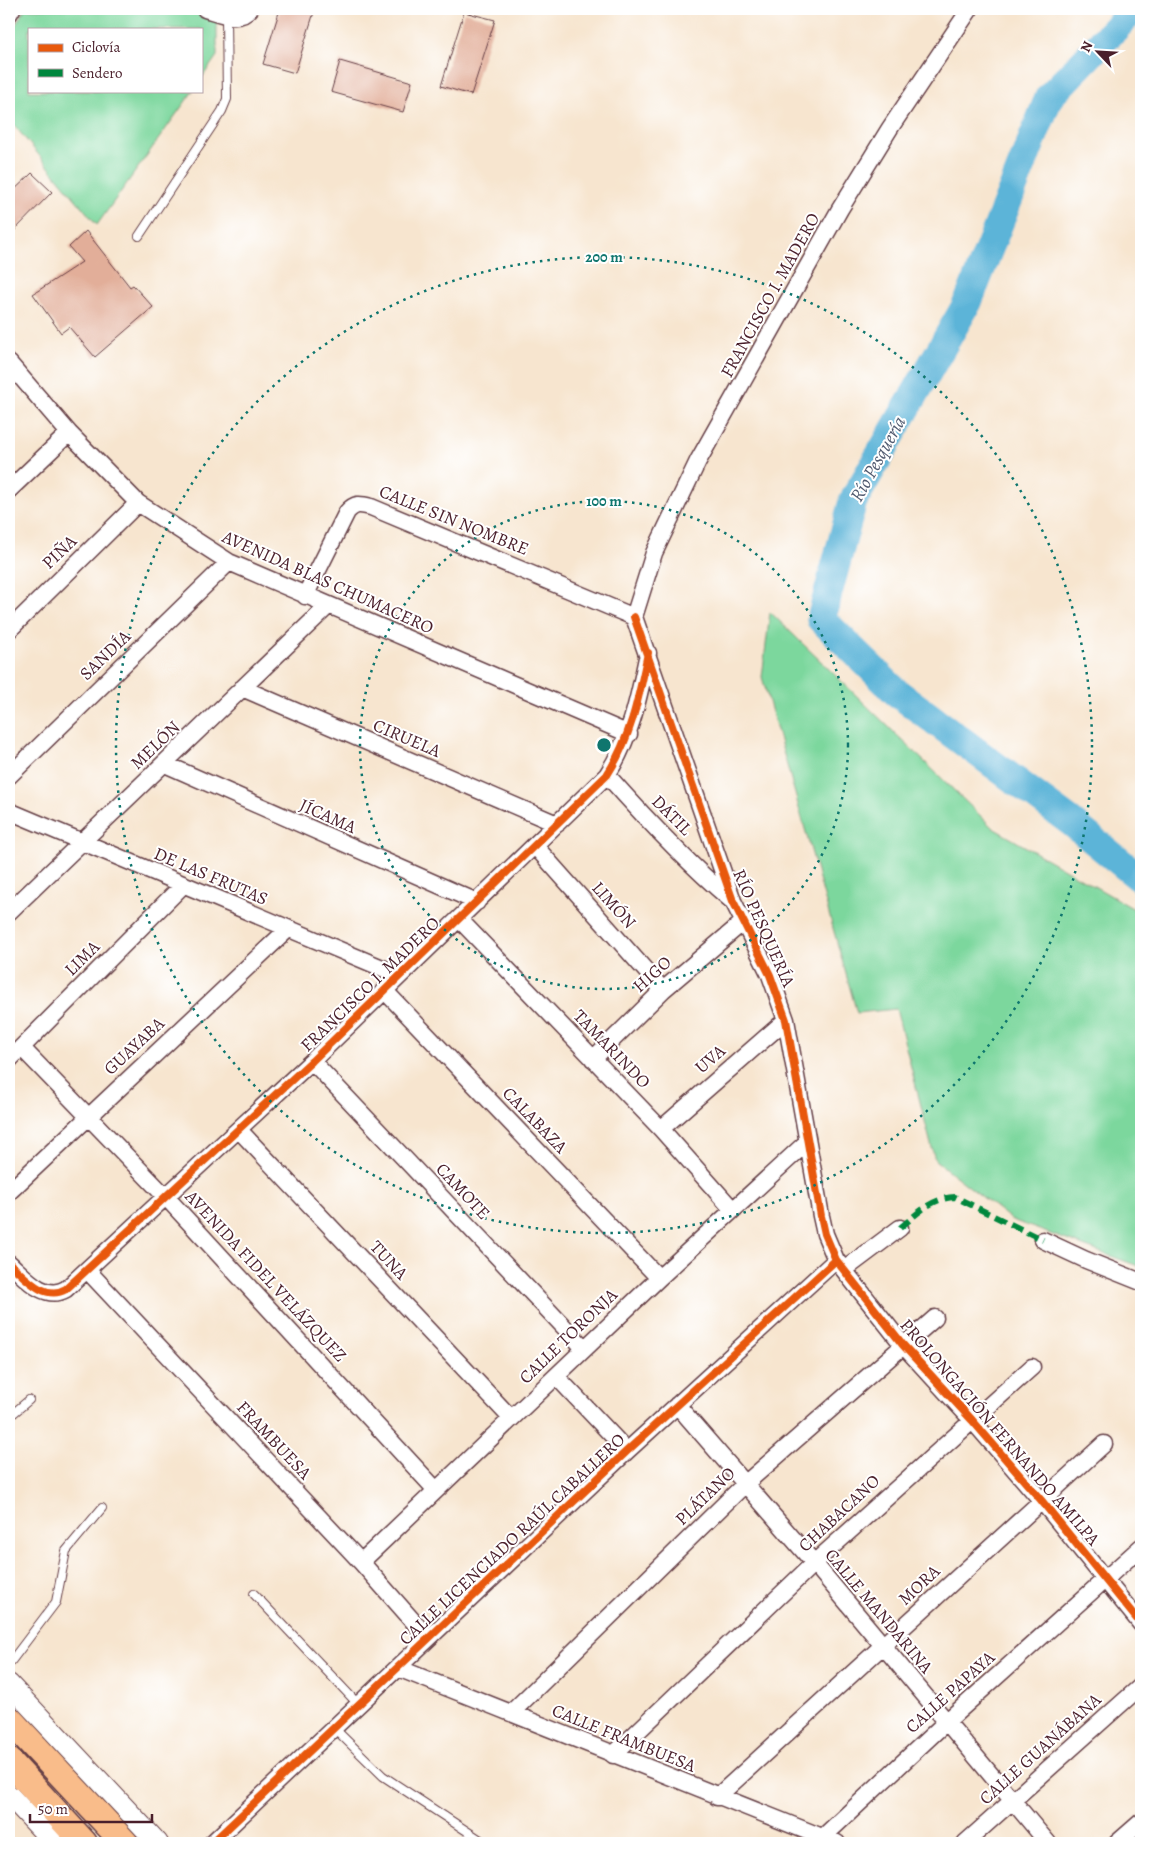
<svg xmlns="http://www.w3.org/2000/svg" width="1150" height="1852" font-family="Alegreya,serif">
  <rect width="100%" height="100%" fill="#fff"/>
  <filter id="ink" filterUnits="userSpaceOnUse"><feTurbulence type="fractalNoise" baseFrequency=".02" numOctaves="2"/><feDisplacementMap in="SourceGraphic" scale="10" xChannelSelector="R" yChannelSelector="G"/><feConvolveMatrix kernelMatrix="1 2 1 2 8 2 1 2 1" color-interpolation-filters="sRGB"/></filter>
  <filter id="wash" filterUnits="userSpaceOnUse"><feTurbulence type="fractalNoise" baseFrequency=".0096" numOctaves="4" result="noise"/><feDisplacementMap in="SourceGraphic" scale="20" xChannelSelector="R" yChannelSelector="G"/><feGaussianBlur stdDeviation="1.12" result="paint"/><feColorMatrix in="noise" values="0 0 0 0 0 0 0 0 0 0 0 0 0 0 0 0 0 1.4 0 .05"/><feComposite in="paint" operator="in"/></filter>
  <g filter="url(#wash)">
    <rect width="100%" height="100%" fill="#f7e5cf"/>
    <path fill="#7cd79d" stroke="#637b64" d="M25,9H194L217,15V56L201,79V29H29V91H193L97,225L9,119V36Z
      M770,612L993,828L1141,913V1267L1012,1220L935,1160L896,1009L857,1013L762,677Z"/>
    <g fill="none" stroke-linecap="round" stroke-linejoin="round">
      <path stroke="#5bb4d8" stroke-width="29" d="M1134,9L1049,97L968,302L853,501L821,619L896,692L1071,822L1141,879"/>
    </g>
    <g id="blocks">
      <path fill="#e2ae99" d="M280,9H315L295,73L263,64Z
        M464,12L495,20L471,95L441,86Z
        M340,61L412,82L403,112L331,92Z
        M32,173L52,192L9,236V195Z
        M86,231L130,287L133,285L153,307L95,357L69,327L61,333L33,294L82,262L69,247Z"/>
    </g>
  </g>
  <g filter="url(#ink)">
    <use href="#blocks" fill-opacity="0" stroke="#643d44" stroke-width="1"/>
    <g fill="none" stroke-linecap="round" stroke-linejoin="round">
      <g stroke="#643d44" stroke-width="10">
        <path id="service" d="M139,236L222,111L227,99L226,15
          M9,1417L29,1400
          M254,1594L358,1704
          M9,1664L56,1602L66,1551L102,1508
          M334,1728L383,1776L485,1843"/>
      </g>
      <g stroke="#643d44" stroke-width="19">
        <path id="minor" d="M205,9C220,13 239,23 250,9
          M9,14L12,9
          M9,363L69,433L138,503L229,562L629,734
          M9,490L69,433
          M305,596L347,512C355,503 360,504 371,507L634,617
          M634,617L733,901L770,975L786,1020L821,1216L825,1234L836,1260L903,1345L972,1420L1041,1500L1141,1624
          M634,617L654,553L698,461L840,209L890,128L970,9
          M9,630L138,503
          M242,688L557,824
          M165,764L477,902
          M607,775C646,819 686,862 731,900
          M9,776L229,562
          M9,811L399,975
          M535,846L663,990
          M9,912L328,606
          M459,919L661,1129L733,1210
          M384,990L659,1278
          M22,1048L166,1197L436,1490
          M593,1059L663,990L742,923
          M9,1060L183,885
          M312,1061L584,1348
          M661,1129L786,1020
          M239,1130L511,1418
          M9,1192L287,930
          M1043,1240L1086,1260L1141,1282
          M9,1263C24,1276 44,1302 66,1289L312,1061L607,775C631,738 639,696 648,653
          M844,1270L900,1228
          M88,1271L361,1562L428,1638
          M556,1376L627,1451
          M677,1405L814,1563L1048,1843
          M361,1562L659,1278L807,1142
          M398,1668L837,1843
          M511,1713L745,1484L935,1318
          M613,1755L814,1563L1032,1367
          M717,1797L1104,1444
          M822,1838L945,1723L1141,1547
          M212,1843L627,1451L836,1260
          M965,1843L1141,1686
          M1117,1843L1141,1822"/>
      </g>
      <g stroke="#643d44" stroke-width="22">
        <path id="tertiary" d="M9,1684L158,1843
          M9,1795L54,1843"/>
      </g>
      <g stroke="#643d44" stroke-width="29">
        <path id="trunk" d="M9,1719L125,1843
          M9,1761L84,1843"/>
      </g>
      <use href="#service" stroke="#fff" stroke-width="8"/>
      <use href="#minor" stroke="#fff" stroke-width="16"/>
      <use href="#tertiary" stroke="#fff" stroke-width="20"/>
      <use href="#trunk" stroke="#f9bc8a" stroke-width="26"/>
      <path stroke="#00873e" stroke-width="6" stroke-dasharray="12 6" stroke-linecap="butt" d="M900,1228C917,1214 931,1198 955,1197L1043,1240"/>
      <g stroke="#fff" stroke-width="11">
        <path id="cycleway" d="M634,617L733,901L770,975L786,1020L821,1216L825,1234L836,1260L903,1345L972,1420L1041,1500L1141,1624
          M9,1263C24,1276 44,1302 66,1289L312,1061L607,775C631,738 639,696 648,653
          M212,1843L627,1451L836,1260"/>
      </g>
      <use href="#cycleway" stroke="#e8590c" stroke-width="8"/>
    </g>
  </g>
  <g fill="none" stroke="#0f766e" stroke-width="2.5" stroke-dasharray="2.5 5">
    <circle cx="604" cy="745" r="244"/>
    <circle cx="604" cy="745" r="488"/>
  </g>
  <g text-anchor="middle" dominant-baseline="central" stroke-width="4" stroke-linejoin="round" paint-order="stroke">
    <g font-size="18" fill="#4a1f2b" stroke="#fff">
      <text transform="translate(770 295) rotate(-61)">FRANCISCO I. MADERO</text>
      <text transform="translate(454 520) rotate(22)">CALLE SIN NOMBRE</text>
      <text transform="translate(59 552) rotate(-44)">PIÑA</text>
      <text transform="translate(328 582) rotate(24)">AVENIDA BLAS CHUMACERO</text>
      <text transform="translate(105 655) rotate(-44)">SANDÍA</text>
      <text transform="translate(407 738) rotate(23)">CIRUELA</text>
      <text transform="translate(155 745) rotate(-44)">MELÓN</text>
      <text transform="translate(672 815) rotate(45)">DÁTIL</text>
      <text transform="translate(328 816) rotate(24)">JÍCAMA</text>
      <text transform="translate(211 876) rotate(23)">DE LAS FRUTAS</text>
      <text transform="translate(614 905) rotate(48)">LIMÓN</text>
      <text transform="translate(764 928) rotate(66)">RÍO PESQUERÍA</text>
      <text transform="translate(82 958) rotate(-45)">LIMA</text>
      <text transform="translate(652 974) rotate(-42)">HIGO</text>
      <text transform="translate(370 984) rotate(-44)">FRANCISCO I. MADERO</text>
      <text transform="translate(134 1046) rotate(-43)">GUAYABA</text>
      <text transform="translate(612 1049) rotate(46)">TAMARINDO</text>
      <text transform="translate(710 1059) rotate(-41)">UVA</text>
      <text transform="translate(535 1120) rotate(46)">CALABAZA</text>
      <text transform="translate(463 1191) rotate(47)">CAMOTE</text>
      <text transform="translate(389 1260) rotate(47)">TUNA</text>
      <text transform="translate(266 1276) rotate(47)">AVENIDA FIDEL VELÁZQUEZ</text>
      <text transform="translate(568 1336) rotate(-44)">CALLE TORONJA</text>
      <text transform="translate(1000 1432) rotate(49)">PROLONGACIÓN FERNANDO AMILPA</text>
      <text transform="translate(274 1440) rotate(47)">FRAMBUESA</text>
      <text transform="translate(705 1496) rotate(-44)">PLÁTANO</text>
      <text transform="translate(839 1513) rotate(-43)">CHABACANO</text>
      <text transform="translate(512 1539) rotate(-43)">CALLE LICENCIADO RAÚL CABALLERO</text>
      <text transform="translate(919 1585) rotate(-43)">MORA</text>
      <text transform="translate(879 1611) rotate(50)">CALLE MANDARINA</text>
      <text transform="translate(950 1692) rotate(-42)">CALLE PAPAYA</text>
      <text transform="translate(624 1738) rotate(22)">CALLE FRAMBUESA</text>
      <text transform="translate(1040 1749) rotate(-42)">CALLE GUANÁBANA</text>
    </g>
    <g font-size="19" font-style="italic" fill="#515b70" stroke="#fff">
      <text transform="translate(878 459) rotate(-61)">Río Pesquería</text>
    </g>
  </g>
  <circle cx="604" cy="745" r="8" fill="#0f766e" stroke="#fff" stroke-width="2.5"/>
  <g font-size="15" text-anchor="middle" font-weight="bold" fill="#0f766e" stroke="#fff" stroke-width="4" stroke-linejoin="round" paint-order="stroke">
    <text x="604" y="262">200 m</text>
    <text x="604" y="506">100 m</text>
  </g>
  <rect width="1150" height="1852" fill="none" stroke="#fff" stroke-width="30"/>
  <rect x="28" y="28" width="175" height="65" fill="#ffffff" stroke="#b7a5aa"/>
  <rect x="38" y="44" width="25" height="8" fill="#e8590c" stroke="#b7a5aa"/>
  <text x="72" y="52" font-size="15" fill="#4a1f2b">Ciclovía</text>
  <rect x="38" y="69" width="25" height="8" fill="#00873e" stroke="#b7a5aa"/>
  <text x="72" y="78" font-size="15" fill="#4a1f2b">Sendero</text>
  <g transform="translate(1098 52) rotate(295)" stroke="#ffffff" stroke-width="4" paint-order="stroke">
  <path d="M0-4L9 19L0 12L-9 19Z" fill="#4a1f2b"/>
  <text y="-8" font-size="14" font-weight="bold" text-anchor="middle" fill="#4a1f2b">N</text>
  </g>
  <path d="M30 1814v8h122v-8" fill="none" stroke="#4a1f2b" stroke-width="2.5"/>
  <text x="38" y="1814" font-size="15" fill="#4a1f2b" stroke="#ffffff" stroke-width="4" paint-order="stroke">50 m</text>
</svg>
